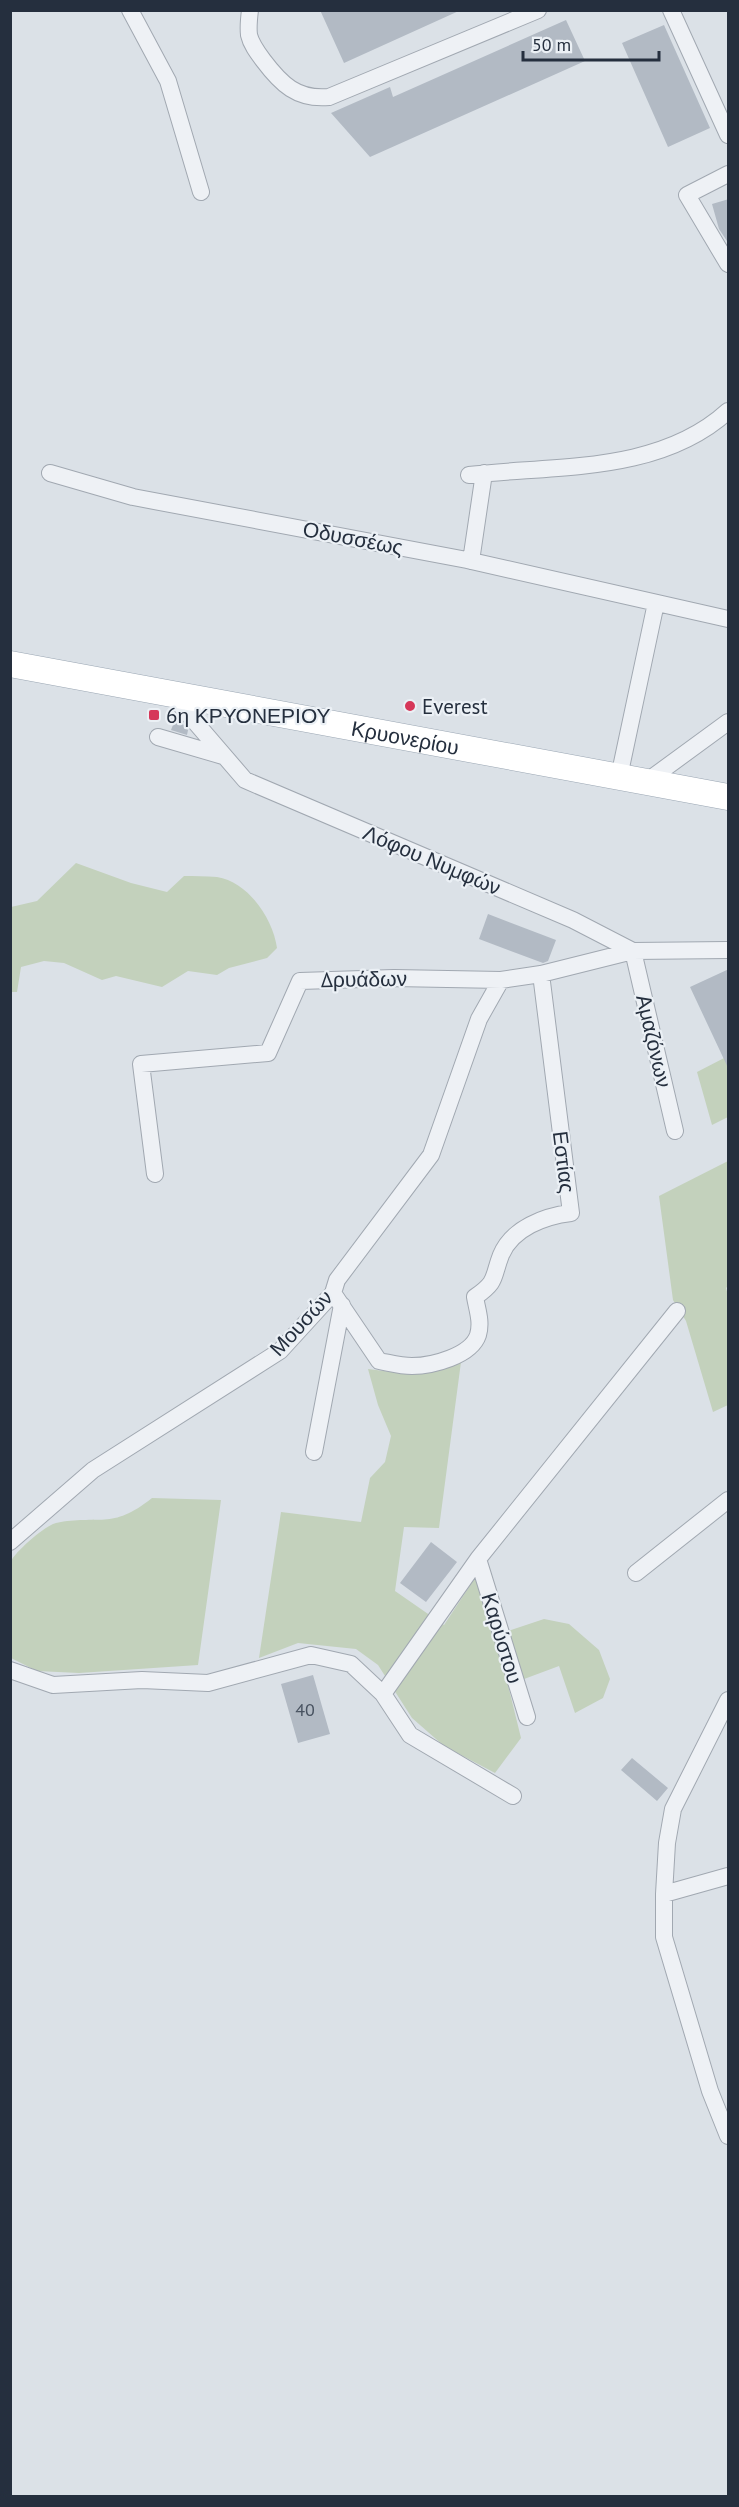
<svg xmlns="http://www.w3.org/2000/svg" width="739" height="2507" font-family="'PT Sans',sans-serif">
  <rect width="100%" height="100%" fill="#dbe1e7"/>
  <path fill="#c3d1bc" d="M76,863L131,883L167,892L184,876C194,876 206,876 217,877C248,882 273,918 277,948L267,958L229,968L217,975L188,971L162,987L116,976L102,980L64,963L44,961L21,967L17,992H11V907L37,901Z
    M728,1056V1117L712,1125L697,1072Z
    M728,1161V1286L726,1288L728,1295V1405L713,1412L686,1321L673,1300L659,1196Z
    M461,1362L439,1528L404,1527L395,1591L444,1625L475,1578L493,1636L544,1619L569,1624L599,1650L610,1679L603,1698L575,1713L559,1666L508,1685L521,1738L495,1773L444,1746L412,1718L378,1665L356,1649L298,1643L259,1658L281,1512L361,1522L370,1478L385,1462L391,1436L378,1405L368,1369C407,1374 423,1376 461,1362Z
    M152,1498L221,1500L198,1665L79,1673L37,1671L11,1658C9,1646 7,1569 11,1561C16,1551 46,1525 56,1523C99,1514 111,1531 152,1498Z"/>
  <path fill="#b2bac4" d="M320,10H461L344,63Z
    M566,20L585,61L370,157L331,113L390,87L393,97Z
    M664,25L710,128L668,147L622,43Z
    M729,199V244L719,229L712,204Z
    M175,720L182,723L188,730L187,735L171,730Z
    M488,914L556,940L548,961L543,963L479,939Z
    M729,969V1070L690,987Z
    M431,1542L457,1562L426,1602L400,1583Z
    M313,1675L330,1734L298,1743L281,1684Z
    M632,1758L668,1788L657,1801L621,1770Z"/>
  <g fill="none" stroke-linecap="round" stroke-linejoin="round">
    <g stroke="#a1a8b1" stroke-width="18">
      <path id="street" d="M130,10L168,81L201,192
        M250,10C249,18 248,27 249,35C251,44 257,52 263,60C281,84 297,100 329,97L538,10
        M671,10L728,135
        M728,174L687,195L728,264
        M50,473L133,497L467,560L728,619
        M469,475C555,465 659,474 728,411
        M471,561L484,473
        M171,694L245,780L573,920L633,951L728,950
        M158,737L223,756
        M619,777L656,603
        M646,782L728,722
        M155,1174L141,1064L268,1053L300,981L394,978L501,980L541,974L633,951L675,1131
        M333,1293L379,1361C390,1363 401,1366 412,1366C432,1366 471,1356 478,1335C482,1322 477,1309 475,1297C498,1281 492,1278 501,1255C512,1228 545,1216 571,1213L541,974
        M314,1452L342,1305
        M10,1542L93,1470L280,1351L333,1293L337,1280L431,1155L479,1019L501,980
        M478,1559L527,1717
        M636,1573L728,1500
        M10,1670L53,1685L142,1680L208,1683L311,1655L351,1664L383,1694L410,1735L513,1796
        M383,1694L478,1559L677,1311
        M728,1700L673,1809L667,1843L664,1894V1937L710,2091L728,2136
        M664,1894L728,1876"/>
    </g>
    <g stroke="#9aa6b3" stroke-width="27">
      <g id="primary">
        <path id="s1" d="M10,664L728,797"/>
      </g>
    </g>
    <use href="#street" stroke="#eef1f5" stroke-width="16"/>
    <use href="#primary" stroke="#fff" stroke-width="26"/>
  </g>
  <g fill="#d63759" stroke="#ebf0f5" stroke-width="2">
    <circle cx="410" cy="706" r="6"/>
    <rect x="148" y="709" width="12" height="12" rx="3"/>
  </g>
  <g text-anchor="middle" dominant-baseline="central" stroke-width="4.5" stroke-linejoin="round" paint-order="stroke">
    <g font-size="18" fill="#485260">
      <text x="305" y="1709">40</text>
    </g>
    <g font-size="21" fill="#252f3e" stroke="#ebf0f5">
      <text transform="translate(353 538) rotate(11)">Οδυσσέως</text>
      <text stroke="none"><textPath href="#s1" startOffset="402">Κρυονερίου</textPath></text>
      <text transform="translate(432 860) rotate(23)">Λόφου Νυμφών</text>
      <text transform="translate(364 979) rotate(-1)">Δρυάδων</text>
      <text transform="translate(654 1041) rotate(77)">Αμαζόνων</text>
      <text transform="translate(564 1162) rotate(83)">Εστίας</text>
      <text transform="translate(301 1323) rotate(-47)">Μουσών</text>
      <text transform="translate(502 1638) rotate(73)">Καρύστου</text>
    </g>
    <g font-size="21" fill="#252f3e" stroke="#ebf0f5" text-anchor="start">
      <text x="422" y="706">Everest</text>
      <text x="166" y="715">6η ΚΡΥΟΝΕΡΙΟΥ</text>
    </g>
  </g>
  <rect width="739" height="2507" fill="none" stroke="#252f3e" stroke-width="24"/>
  <path d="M523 51v9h136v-9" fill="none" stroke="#252f3e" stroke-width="3"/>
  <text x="532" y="51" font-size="18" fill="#252f3e" stroke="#ebf0f5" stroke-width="4.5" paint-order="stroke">50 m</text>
</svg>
